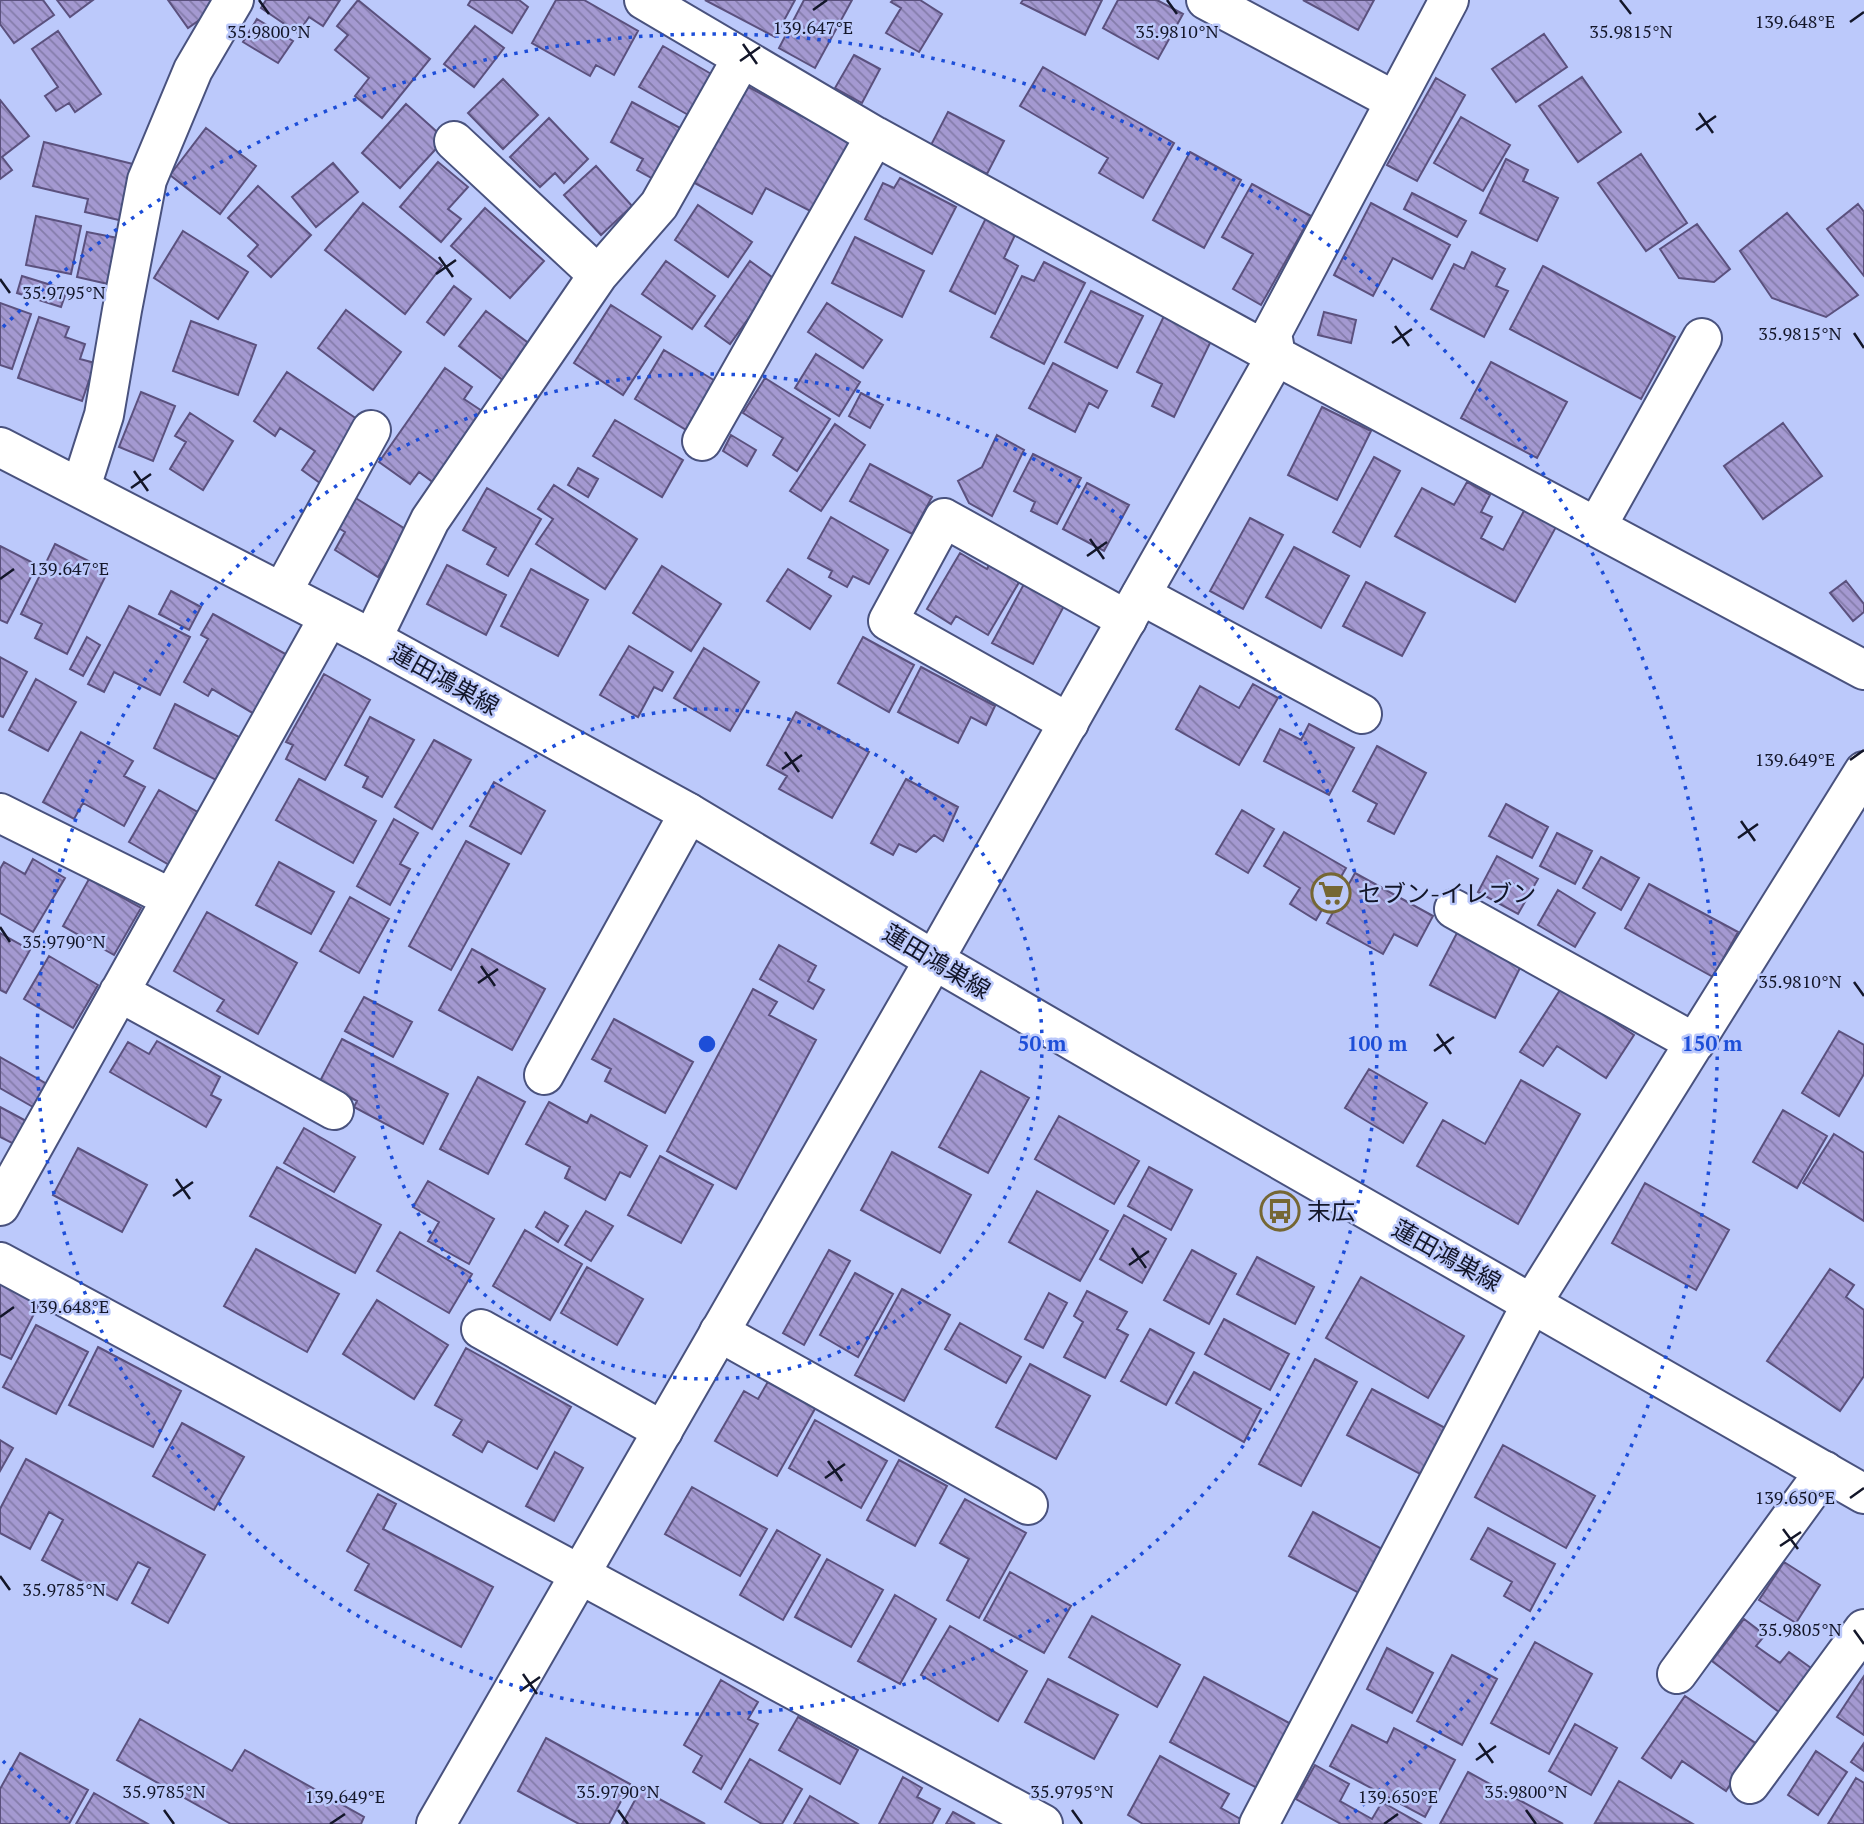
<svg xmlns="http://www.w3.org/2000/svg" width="1864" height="1824" font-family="'PT Serif','Noto Sans JP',serif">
  <defs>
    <pattern id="building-back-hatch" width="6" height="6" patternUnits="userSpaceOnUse" patternTransform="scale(1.75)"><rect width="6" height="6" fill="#a499d1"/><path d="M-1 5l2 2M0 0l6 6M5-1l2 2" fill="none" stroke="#847caa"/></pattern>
  </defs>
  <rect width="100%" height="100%" fill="#bcc9fb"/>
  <path fill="url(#building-back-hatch)" stroke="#5b517e" stroke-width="2" d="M0,0H43L54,15L14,43L0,24Z
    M57,0H93L70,17Z
    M168,0H219L222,4L188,28Z
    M266,0H340L323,26L309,17L298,33L261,8Z
    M358,0L430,59L382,118L355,96L369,78L335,50L348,35L337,26Z
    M471,0H519L528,7L512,33L468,5Z
    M556,0H584L638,31L614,75L596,65L590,76L532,43Z
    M705,0H795L775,37Z
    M804,0H852L815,68L779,48Z
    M893,0H920L942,14L919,52L886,33L901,8L891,2Z
    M1023,0H1102L1085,35L1021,3Z
    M1118,0H1157L1183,14L1158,59L1103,28Z
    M1303,0H1374L1358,30Z
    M257,19L293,41L278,63L243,42Z
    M475,26L504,48L474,87L444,64Z
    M58,31L101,94L75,112L69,103L56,111L45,96L58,87L32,49Z
    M1544,34L1567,67L1516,102L1492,69Z
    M663,46L713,75L690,116L639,87Z
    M854,55L880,69L862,103L835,88Z
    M1043,67L1174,143L1143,198L1099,173L1108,158L1020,106Z
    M1582,77L1621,132L1578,162L1539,106Z
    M1436,78L1465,95L1417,181L1387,165Z
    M503,79L538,115L503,149L468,113Z
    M743,84L851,143L814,213L766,188L752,214L691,181Z
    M0,100L29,136L2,157L12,170L0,179Z
    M632,102L682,129L655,180L637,170L643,159L611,142Z
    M406,104L445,139L400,188L362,153Z
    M948,112L1004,141L987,174L931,145Z
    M1461,117L1510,145L1483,191L1434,163Z
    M549,118L588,159L564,183L555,173L540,187L510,157Z
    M206,128L256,166L220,214L170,175Z
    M44,142L137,165L123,221L85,212L88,199L33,186Z
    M1190,152L1241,180L1204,248L1153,220Z
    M1641,154L1687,223L1646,251L1598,183Z
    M1506,159L1528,170L1523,181L1558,198L1537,241L1480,213Z
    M438,162L468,187L448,209L461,219L441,242L400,207Z
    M333,163L358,192L316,227L292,197Z
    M596,166L632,206L601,235L564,195Z
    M900,178L956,207L932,254L865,219L883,183L894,188Z
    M1252,184L1311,216L1261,305L1233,289L1253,254L1222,237Z
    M258,186L311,235L271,277L248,256L258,245L228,218Z
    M1412,193L1466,221L1457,237L1404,209Z
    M363,203L442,266L405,314L325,250Z
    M1371,203L1450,245L1432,279L1393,258L1373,296L1334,275Z
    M1858,204L1864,212V276L1827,229Z
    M698,205L752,242L728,277L675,240Z
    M485,208L544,261L510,298L451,246Z
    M1787,213L1858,295L1826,317L1772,298L1740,251Z
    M36,216L81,226L71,274L26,265Z
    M986,218L1016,233L1004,258L1018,266L995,314L950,291Z
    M1697,224L1730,269L1714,282L1679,278L1660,249Z
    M183,231L248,272L218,319L154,278Z
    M87,232L118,238L108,284L77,277Z
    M855,237L924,271L902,317L832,283Z
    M1472,252L1505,269L1496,286L1508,291L1484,337L1431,309L1454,264L1464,269Z
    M666,261L715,296L692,329L642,294Z
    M750,261L776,280L730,344L705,326Z
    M1044,262L1085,283L1044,364L991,337L1022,276L1034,281Z
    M1543,266L1675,337L1641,399L1510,329Z
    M22,276L67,290L61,307L17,293Z
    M454,286L471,299L444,335L427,322Z
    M1091,291L1143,316L1117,368L1065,342Z
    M0,303L31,314L12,369L0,365Z
    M827,303L882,340L863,368L808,332Z
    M611,305L661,337L623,395L574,363Z
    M346,310L401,352L373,390L318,348Z
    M486,311L531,345L504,381L459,346Z
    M1324,312L1356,320L1351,343L1318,335Z
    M1164,316L1212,339L1174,417L1152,406L1162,384L1137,372Z
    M39,317L69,327L65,337L85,344L80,359L95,363L82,401L18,378Z
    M191,321L256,345L238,395L173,371Z
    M664,350L717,382L688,431L635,399Z
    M816,354L860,382L839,416L795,388Z
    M1491,362L1567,402L1537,458L1461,418Z
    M1053,363L1107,391L1098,408L1089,403L1075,432L1029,408Z
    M445,368L472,387L464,399L488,415L438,486L419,472L410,484L379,462Z
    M287,372L360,421L320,483L302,470L315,451L280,428L275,436L254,421Z
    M765,378L830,419L797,471L773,455L783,438L743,413Z
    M141,392L175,406L153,461L119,447Z
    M861,393L883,405L870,428L849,416Z
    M1322,407L1371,431L1337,500L1288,475Z
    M190,413L233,441L203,490L170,469L186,442L175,436Z
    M615,420L683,460L662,497L593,456Z
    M1783,423L1822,476L1763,519L1724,466Z
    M835,424L865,445L821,511L790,491Z
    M731,435L756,450L747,466L723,451Z
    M997,435L1024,450L992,516L969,503L958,481L982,467Z
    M1033,454L1081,478L1057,524L1031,511L1035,502L1014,491Z
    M1374,457L1400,471L1360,547L1333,532Z
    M870,464L932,497L912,534L850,501Z
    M578,468L598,479L588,497L568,485Z
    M1467,482L1490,495L1481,512L1492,517L1481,538L1503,550L1525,509L1556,527L1515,602L1395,536L1422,488L1454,505Z
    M1087,483L1129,505L1104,551L1063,529Z
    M554,485L637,539L605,589L536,544L553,519L538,509Z
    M487,488L541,519L508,576L487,564L496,548L463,530Z
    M354,497L407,530L378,577L335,550L345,532L335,526Z
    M831,517L888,550L869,584L853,576L847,587L829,577L832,571L808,558Z
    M1250,518L1283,535L1243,609L1210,591Z
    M55,544L108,571L67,654L35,638L42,624L21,614Z
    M0,546L37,565L7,623L0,620Z
    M1294,547L1349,576L1321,628L1266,597Z
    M960,553L987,569L991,561L1021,579L988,635L956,616L951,624L927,609Z
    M447,565L506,595L486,635L427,604Z
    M662,566L721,604L691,651L633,613Z
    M531,569L588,600L558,656L501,626Z
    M788,569L831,596L810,629L767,601Z
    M1846,581L1864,604V612L1853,621L1830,593Z
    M1366,582L1425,613L1402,656L1343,626Z
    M1024,584L1064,606L1033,664L992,643Z
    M171,591L201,607L189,630L159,614Z
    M129,606L190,637L160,695L114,672L104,692L88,684Z
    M213,614L289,656L256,715L212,689L208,696L184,682L208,639L201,635Z
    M87,637L100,645L83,676L70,669Z
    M863,637L914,665L889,712L838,683Z
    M629,646L673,672L662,691L654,687L638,717L600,695Z
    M704,648L759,682L730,731L674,698Z
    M0,657L27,672L3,717L0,716Z
    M921,667L995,706L986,725L971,717L958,743L898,712Z
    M324,674L370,700L325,780L286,759L293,745L286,742Z
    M36,679L76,702L48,751L9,730Z
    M1253,684L1278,698L1239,765L1176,729L1200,686L1239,708Z
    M175,704L241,738L218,781L154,748Z
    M796,712L869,752L832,818L779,789L787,776L767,765Z
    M370,717L414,740L382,797L363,787L368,777L345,765Z
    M1309,724L1354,748L1329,795L1264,761L1280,729L1301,740Z
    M81,732L133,761L124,776L145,787L124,826L83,803L74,819L43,802Z
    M434,740L471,760L432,829L395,807Z
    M1377,746L1426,773L1394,834L1368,821L1377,804L1353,791Z
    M299,779L376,821L353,863L276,820Z
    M906,779L958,807L943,841L934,835L916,852L899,844L893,855L871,843Z
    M494,782L545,811L521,854L470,826Z
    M159,790L201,814L173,867L129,842Z
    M1506,804L1548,827L1532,858L1489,836Z
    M1242,810L1274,829L1248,873L1216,854Z
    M394,819L418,833L400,864L410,869L390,905L357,886Z
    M1284,832L1346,868L1316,920L1290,904L1300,888L1264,866Z
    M1557,833L1592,851L1575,884L1540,866Z
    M466,841L509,864L451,970L409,946Z
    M1497,856L1538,879L1518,914L1478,892Z
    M1601,857L1639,878L1621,910L1583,888Z
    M33,859L65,878L33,932L0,913V869L4,862L25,874Z
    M279,862L334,892L311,934L256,905Z
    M1355,873L1433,916L1417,946L1394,934L1383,954L1327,923Z
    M89,879L141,908L114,955L63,926Z
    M1649,884L1738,932L1713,977L1625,928Z
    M1558,890L1595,913L1575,947L1538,925Z
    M350,897L389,919L359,973L320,951Z
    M207,912L297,963L258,1034L217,1011L224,1000L174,971Z
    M1458,931L1522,964L1495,1018L1430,985Z
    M0,933L30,950L6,993L0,990Z
    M779,945L816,966L808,981L824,990L813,1009L760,979Z
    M472,949L545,989L512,1050L439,1010Z
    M49,956L98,985L73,1028L24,999Z
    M1562,987L1634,1035L1606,1078L1557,1046L1543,1066L1520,1052Z
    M753,989L777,1002L769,1015L816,1040L736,1189L667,1151Z
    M364,997L412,1022L393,1057L345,1031Z
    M614,1019L693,1062L665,1113L605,1081L611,1069L592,1059Z
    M1839,1031L1864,1045V1074L1839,1116L1802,1093Z
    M342,1039L448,1094L423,1144L354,1107L357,1101L320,1081Z
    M157,1041L220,1077L211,1095L221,1100L206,1127L110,1072L128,1042L149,1054Z
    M0,1057L54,1088L40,1111L0,1088Z
    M1369,1069L1427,1103L1403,1143L1345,1108Z
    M981,1071L1029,1098L988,1173L939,1147Z
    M478,1077L525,1102L488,1174L440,1149Z
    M1521,1080L1580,1114L1518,1224L1417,1166L1443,1120L1485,1144Z
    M549,1102L587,1123L591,1115L647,1146L630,1177L620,1172L605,1200L565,1178L570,1167L526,1144Z
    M0,1107L28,1122L16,1145L0,1137Z
    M1783,1110L1827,1136L1797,1188L1753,1162Z
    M1059,1116L1139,1161L1114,1204L1035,1159Z
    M304,1128L355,1157L334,1192L284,1163Z
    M1834,1134L1864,1153V1221L1803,1183Z
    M78,1148L147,1185L122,1232L53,1195Z
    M892,1152L971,1195L940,1253L861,1210Z
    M660,1156L713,1185L681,1243L628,1215Z
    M277,1167L381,1225L355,1273L250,1216Z
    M1149,1167L1192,1190L1171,1230L1128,1206Z
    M428,1181L494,1219L469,1264L428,1241L439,1222L413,1207Z
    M1645,1183L1729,1230L1696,1290L1612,1243Z
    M1037,1191L1108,1231L1080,1281L1009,1242Z
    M586,1211L613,1226L591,1261L565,1245Z
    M545,1212L568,1226L558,1242L536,1227Z
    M1124,1215L1166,1239L1142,1283L1100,1259Z
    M525,1230L582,1264L550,1320L493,1286Z
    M400,1232L472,1274L449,1313L377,1271Z
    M256,1249L339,1294L307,1352L224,1306Z
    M829,1250L850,1261L804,1345L783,1333Z
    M1192,1250L1236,1274L1209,1324L1164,1300Z
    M1257,1257L1314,1287L1295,1324L1237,1294Z
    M587,1267L643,1299L617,1345L561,1313Z
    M1830,1269L1854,1285L1846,1297L1864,1310V1376L1840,1411L1767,1361Z
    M855,1273L893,1294L858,1357L820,1335Z
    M1361,1277L1464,1336L1428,1398L1326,1338Z
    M0,1284L39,1304L11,1359L0,1354Z
    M902,1289L950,1315L904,1401L855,1375Z
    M1087,1291L1127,1312L1117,1329L1128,1335L1105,1378L1064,1357L1083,1322L1074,1316Z
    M1049,1293L1067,1303L1043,1348L1025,1339Z
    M377,1300L448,1345L414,1399L343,1354Z
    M1224,1319L1289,1354L1270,1390L1205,1354Z
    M960,1323L1021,1357L1006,1383L945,1349Z
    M36,1325L88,1352L56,1414L3,1387Z
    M1150,1329L1194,1353L1166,1405L1121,1381Z
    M98,1347L181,1391L153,1447L69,1405Z
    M466,1348L571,1407L537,1469L488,1441L482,1452L453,1435L462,1420L435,1405Z
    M1315,1359L1357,1382L1301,1486L1259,1464Z
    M1030,1364L1090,1396L1056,1459L996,1427Z
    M1194,1372L1261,1409L1244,1442L1176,1403Z
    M769,1380L816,1407L777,1476L715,1441L744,1391L758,1399Z
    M1372,1389L1447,1429L1422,1475L1347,1435Z
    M815,1420L887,1461L861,1508L789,1468Z
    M182,1423L244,1457L214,1510L153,1476Z
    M0,1440L13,1448L0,1471Z
    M1503,1445L1595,1496L1566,1548L1475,1497Z
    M555,1452L583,1468L554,1521L526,1506Z
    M26,1459L205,1555L168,1623L132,1603L150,1568L138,1562L117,1600L42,1560L63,1520L49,1512L30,1549L0,1533V1509Z
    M899,1460L947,1486L915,1546L867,1520Z
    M692,1487L767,1529L740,1576L665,1534Z
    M378,1494L396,1504L383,1529L493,1587L461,1647L355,1590L369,1564L347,1551Z
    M965,1499L1026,1533L979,1618L947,1600L969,1559L940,1543Z
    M1313,1512L1382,1549L1359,1593L1289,1556Z
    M1488,1528L1555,1564L1530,1611L1504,1596L1512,1582L1471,1559Z
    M777,1530L820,1555L783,1620L740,1595Z
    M827,1559L883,1590L851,1647L795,1617Z
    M1784,1562L1820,1585L1796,1623L1759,1600Z
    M1010,1572L1071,1606L1044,1653L984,1620Z
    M895,1595L936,1619L900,1684L858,1661Z
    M1092,1616L1180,1665L1157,1707L1069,1657Z
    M1744,1619L1765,1635L1756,1646L1780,1663L1789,1652L1811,1668L1779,1712L1712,1661Z
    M950,1626L1027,1671L998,1721L921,1675Z
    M1535,1642L1592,1674L1549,1754L1491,1723Z
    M1387,1648L1433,1673L1412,1713L1367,1689Z
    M1452,1655L1497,1679L1462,1745L1417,1721Z
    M1864,1676V1735L1837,1717Z
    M1204,1677L1291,1724L1257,1788L1170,1742Z
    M1048,1679L1118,1715L1094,1759L1025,1722Z
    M721,1680L758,1702L748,1719L758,1724L721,1789L693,1772L702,1756L684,1745Z
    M1685,1696L1757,1744L1726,1791L1682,1761L1671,1778L1642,1758Z
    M798,1717L858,1750L840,1784L779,1750Z
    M140,1719L232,1771L245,1750L364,1817L361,1824H231L117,1760Z
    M1575,1724L1617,1748L1591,1795L1549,1771Z
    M1352,1725L1387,1743L1394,1728L1455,1760L1425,1817L1330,1766Z
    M546,1738L630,1784L609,1824H579L518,1791Z
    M1864,1743V1771L1851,1762Z
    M1816,1751L1847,1772L1818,1815L1788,1795Z
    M20,1753L88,1790L69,1824H0V1789Z
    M1160,1756L1229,1794L1221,1808L1242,1820L1240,1824H1143L1128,1815Z
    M750,1759L802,1789L782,1824H762L725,1802Z
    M1315,1765L1349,1784L1340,1801L1372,1819L1382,1802L1421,1824H1341L1296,1799Z
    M1468,1772L1563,1824H1440Z
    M903,1777L922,1788L917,1797L940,1809L932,1824H879Z
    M1856,1778L1864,1783V1824H1828Z
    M1619,1781L1693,1824L1595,1823Z
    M641,1789L705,1824H622Z
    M94,1793L148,1824H76Z
    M810,1796L858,1824H794Z
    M953,1812L975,1824H946Z"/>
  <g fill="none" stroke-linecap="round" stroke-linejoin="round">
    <g stroke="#49527e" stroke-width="42">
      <path id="street" d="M644,0L875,136L1276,356L1864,670
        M1206,0L1395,101
        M454,141L598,275
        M1276,356L1272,333L1449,0
        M702,441L875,136
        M81,487L104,415L122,310L147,180L193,70L234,0
        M1597,526L1702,338
        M282,592L371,430
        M1141,595L1362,714
        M372,639L430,520L598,275L659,205L742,58
        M1069,723L888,621L944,518L1127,620
        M0,813L171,898
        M1454,909L1695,1043
        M119,992L334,1110
        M544,1075L689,813
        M0,1206L329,617
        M0,1262L1043,1824
        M481,1329L663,1431
        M719,1332L1028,1505
        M1677,1674L1825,1471
        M1750,1784L1864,1629
        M1259,1824L1532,1303L1864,771"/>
    </g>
    <g stroke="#49527e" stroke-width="42">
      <path id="secondary" d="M0,447L372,639L689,813L934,960L1125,1071L1864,1494
        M436,1824L934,960L1276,356"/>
    </g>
    <use href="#street" stroke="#fff" stroke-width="38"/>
    <use href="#secondary" stroke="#fff" stroke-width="38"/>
  </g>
  <path fill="none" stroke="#131629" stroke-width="2.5" d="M259,0L269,14M1167,0L1177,14M1620,0L1631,14M813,10L827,0M1850,22L1864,12M743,44L757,64M740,61L760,47M1699,113L1713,133M1696,130L1716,116M439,257L453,277M436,274L456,260M0,279L10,293M1395,326L1409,346M1854,333L1864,348M1392,343L1412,329M134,471L148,491M131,488L151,474M1090,539L1104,559M1087,556L1107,542M0,579L14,569M785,752L799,772M1850,760L1864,750M782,769L802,755M1741,821L1755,841M1738,838L1758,824M0,927L10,942M481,966L495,986M1854,982L1864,996M478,983L498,969M1437,1034L1451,1054M1434,1051L1454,1037M176,1179L190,1199M173,1196L193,1182M1132,1248L1146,1268M1129,1265L1149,1251M0,1317L14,1307M828,1461L842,1481M825,1478L845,1464M1850,1498L1864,1488M1783,1529L1798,1549M1780,1546L1801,1532M0,1576L10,1590M1854,1630L1864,1644M523,1674L537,1694M520,1691L540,1677M1479,1743L1493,1763M1476,1760L1496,1746M164,1810L174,1824M618,1810L628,1824M1072,1810L1082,1824M1526,1810L1536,1824M330,1824L345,1814M1384,1824L1398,1814"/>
  <g fill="none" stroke="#1d4ed8" stroke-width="3.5" stroke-dasharray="3.5 7">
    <circle cx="707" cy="1044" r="335"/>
    <circle cx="707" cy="1044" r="670"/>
    <path d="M68 1819A1005 1005 0 0 1 3 1761M3 327A1005 1005 0 1 1 1346 1819"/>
  </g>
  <defs>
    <g id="supermarket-ring" transform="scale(2.0125)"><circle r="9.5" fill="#bcc9fb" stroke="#756734" stroke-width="1.5"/><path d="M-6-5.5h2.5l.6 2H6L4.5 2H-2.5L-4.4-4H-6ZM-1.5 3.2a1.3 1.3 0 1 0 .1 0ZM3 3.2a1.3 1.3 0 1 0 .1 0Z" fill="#756734"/></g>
    <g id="bus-ring" transform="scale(2.0125)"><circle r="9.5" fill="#bcc9fb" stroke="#756734" stroke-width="1.5"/><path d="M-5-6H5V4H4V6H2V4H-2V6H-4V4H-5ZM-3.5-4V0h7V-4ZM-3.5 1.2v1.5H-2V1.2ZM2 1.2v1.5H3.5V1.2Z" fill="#756734"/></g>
  </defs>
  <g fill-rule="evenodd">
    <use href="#supermarket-ring" x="1331" y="893"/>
    <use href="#bus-ring" x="1280" y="1211"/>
  </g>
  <g text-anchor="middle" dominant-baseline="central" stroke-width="5" stroke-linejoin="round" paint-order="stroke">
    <g font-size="24" fill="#131629" stroke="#bcc9fb">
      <text transform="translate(445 679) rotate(29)">蓮田鴻巣線</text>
      <text transform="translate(937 961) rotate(31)">蓮田鴻巣線</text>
      <text transform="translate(1447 1255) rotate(29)">蓮田鴻巣線</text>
    </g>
    <g font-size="24" fill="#131629" stroke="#bcc9fb" text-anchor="start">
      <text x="1358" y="893">セブン-イレブン</text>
      <text x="1307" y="1211">末広</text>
    </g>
  </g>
  <g font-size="18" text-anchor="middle" fill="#131629" stroke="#bcc9fb" stroke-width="5" stroke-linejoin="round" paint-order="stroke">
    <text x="1795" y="28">139.648°E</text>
    <text x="813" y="34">139.647°E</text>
    <text x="269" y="38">35.9800°N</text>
    <text x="1177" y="38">35.9810°N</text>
    <text x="1631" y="38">35.9815°N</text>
    <text x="64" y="299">35.9795°N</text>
    <text x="1800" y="340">35.9815°N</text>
    <text x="69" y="575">139.647°E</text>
    <text x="1795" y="766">139.649°E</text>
    <text x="64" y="948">35.9790°N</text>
    <text x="1800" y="988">35.9810°N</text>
    <text x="69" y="1313">139.648°E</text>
    <text x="1795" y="1504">139.650°E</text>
    <text x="64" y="1596">35.9785°N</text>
    <text x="1800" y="1636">35.9805°N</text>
    <text x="164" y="1798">35.9785°N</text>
    <text x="618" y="1798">35.9790°N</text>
    <text x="1072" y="1798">35.9795°N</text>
    <text x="1526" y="1798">35.9800°N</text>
    <text x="345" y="1803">139.649°E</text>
    <text x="1398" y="1803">139.650°E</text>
  </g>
  <circle cx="707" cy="1044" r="10" fill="#1d4ed8" stroke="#bcc9fb" stroke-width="3.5"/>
  <g font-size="21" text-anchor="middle" font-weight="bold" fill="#1d4ed8" stroke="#bcc9fb" stroke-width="5" stroke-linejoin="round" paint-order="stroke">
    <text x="1042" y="1051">50 m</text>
    <text x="1377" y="1051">100 m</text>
    <text x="1712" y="1051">150 m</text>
  </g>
</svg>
